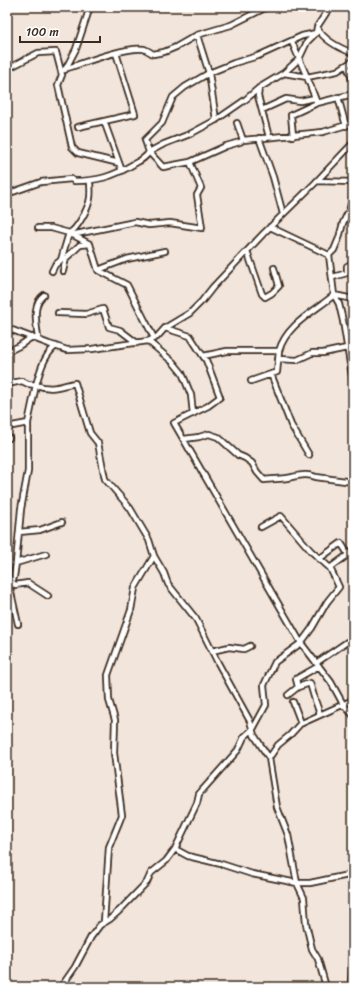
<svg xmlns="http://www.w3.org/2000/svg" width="360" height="994" font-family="Sriracha,sans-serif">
  <rect width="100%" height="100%" fill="#f2e5db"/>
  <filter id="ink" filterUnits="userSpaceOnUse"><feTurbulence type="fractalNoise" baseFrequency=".025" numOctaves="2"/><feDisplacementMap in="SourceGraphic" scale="8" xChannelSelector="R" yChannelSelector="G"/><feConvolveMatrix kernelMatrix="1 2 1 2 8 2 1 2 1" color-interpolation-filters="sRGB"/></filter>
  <g filter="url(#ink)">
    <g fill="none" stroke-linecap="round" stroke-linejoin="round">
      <g stroke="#3b2a1e" stroke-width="8">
        <path id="street" d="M317,28C325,41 339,48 353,53
          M316,33L302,36L258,56L234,63L209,73L185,87L173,97L162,123L145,140L149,152L164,144L190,134L216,120L245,100L259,88L284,73L307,77L337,71L353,61
          M197,35L209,73L216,120
          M292,42L307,77L317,103
          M347,66L353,81
          M7,69L38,53L56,52L62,75L58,85L72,147L78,153L119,163
          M65,69C83,63 127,46 144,49C147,50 150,52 153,54L164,52L176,47L197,35L231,25L267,7
          M65,70L76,49L90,7
          M284,73L299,59L307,42L316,33L317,27L330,7
          M259,88L258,96L269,137
          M338,97L346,126
          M262,110L286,99L300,101L315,98
          M104,121L122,171
          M237,123L243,140
          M78,127L135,114L116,53
          M293,136L291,115L317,103L353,94
          M259,138L273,177L283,214
          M90,181C90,186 91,192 90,198C89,207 77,230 69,233L90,244
          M317,181L353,182
          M7,194L41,182L71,179L74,181C97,181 112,177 132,165C139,161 145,159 149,152L163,167L190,162L226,146L240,142L243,140L323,132L353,123
          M353,194L350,208L343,223L339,238L334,250L329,255L334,295L339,304L343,321L353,382
          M270,227L329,255
          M38,228H51L69,233L61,260L55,265L52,271
          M71,235L135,222L149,225L170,223L202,228L197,195L201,188L190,162
          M247,251L262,294L265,297L272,293L279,286L274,268
          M98,270L127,259L165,251
          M63,271L66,258L80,245L90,244L98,270L127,285L154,338
          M333,277L347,273V266L353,264
          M58,313L86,314L103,309L109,327L120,330L137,343
          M7,328L49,344L67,350L92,349L148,341L157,337L165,328L190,313L202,301L213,287L264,233L315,183L353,143
          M165,328L190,336L203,356L227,351H279C286,325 315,311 334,295L353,299
          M38,339C37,325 31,304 44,295
          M148,341L173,362L182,373L191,395L193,414
          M7,352L19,346L32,337
          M203,356L206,360L220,397L208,406L174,423L301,643L331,682L343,704L353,715
          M278,359L297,360L312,353H323L347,348
          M271,374L291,425L309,455
          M251,381L277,372L279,351
          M7,384L22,381L28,384L36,385C40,371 44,355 56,346
          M7,427L28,423
          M7,438H9
          M184,439L199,437L209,434L218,437L238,455L245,458L252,463L257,472L264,480C272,479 280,479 287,478C298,476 306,473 316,477L353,482
          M261,527L281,516L311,551L330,568L353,551
          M19,532L40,530L62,522
          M154,556L164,573L168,584L196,619L218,663L250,721L254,735L269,758L277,807L288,835L297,883L304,898L306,924L312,949L318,959L326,987
          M319,559L341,543L348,554
          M16,563L46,554
          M10,584L12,582L15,585L28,583L48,596
          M10,588L18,624
          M7,595L14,577L16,563L21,509L28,471V423L36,385C53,391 59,386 75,383L90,433L98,443L105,479L130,508L149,540L154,556L135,588L131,610L108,675L109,700L115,720L114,753L122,815L109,847L104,922
          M212,651L229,647L244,649L250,646
          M316,663L347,642L353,641
          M298,687L296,679L319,666
          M288,695L298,687L310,683L315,700L320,714
          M293,702L301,723
          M269,758L278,745L290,735L300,724L353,700
          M175,849L188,856L221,864L252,874L297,883H310L353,874
          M61,987L75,967L91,937L100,925L110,919L119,911L147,882L151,873L166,861L175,849L197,803L199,794L238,750L244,737L253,729L266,705L264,685L275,662L301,643L312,628L327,602L339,587L330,568
          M351,987L353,952"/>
      </g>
      <use href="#street" stroke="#fff" stroke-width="4.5"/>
    </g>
  </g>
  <rect width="360" height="994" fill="none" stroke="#fff" stroke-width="24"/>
  <rect x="12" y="12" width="336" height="970" fill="none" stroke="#3b2a1e" stroke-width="1.5" filter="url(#ink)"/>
  <path d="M20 36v6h80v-6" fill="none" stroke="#3b2a1e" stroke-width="2"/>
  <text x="26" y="36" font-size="12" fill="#3b2a1e" stroke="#ffffff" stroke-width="3" paint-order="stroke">100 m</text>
</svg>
